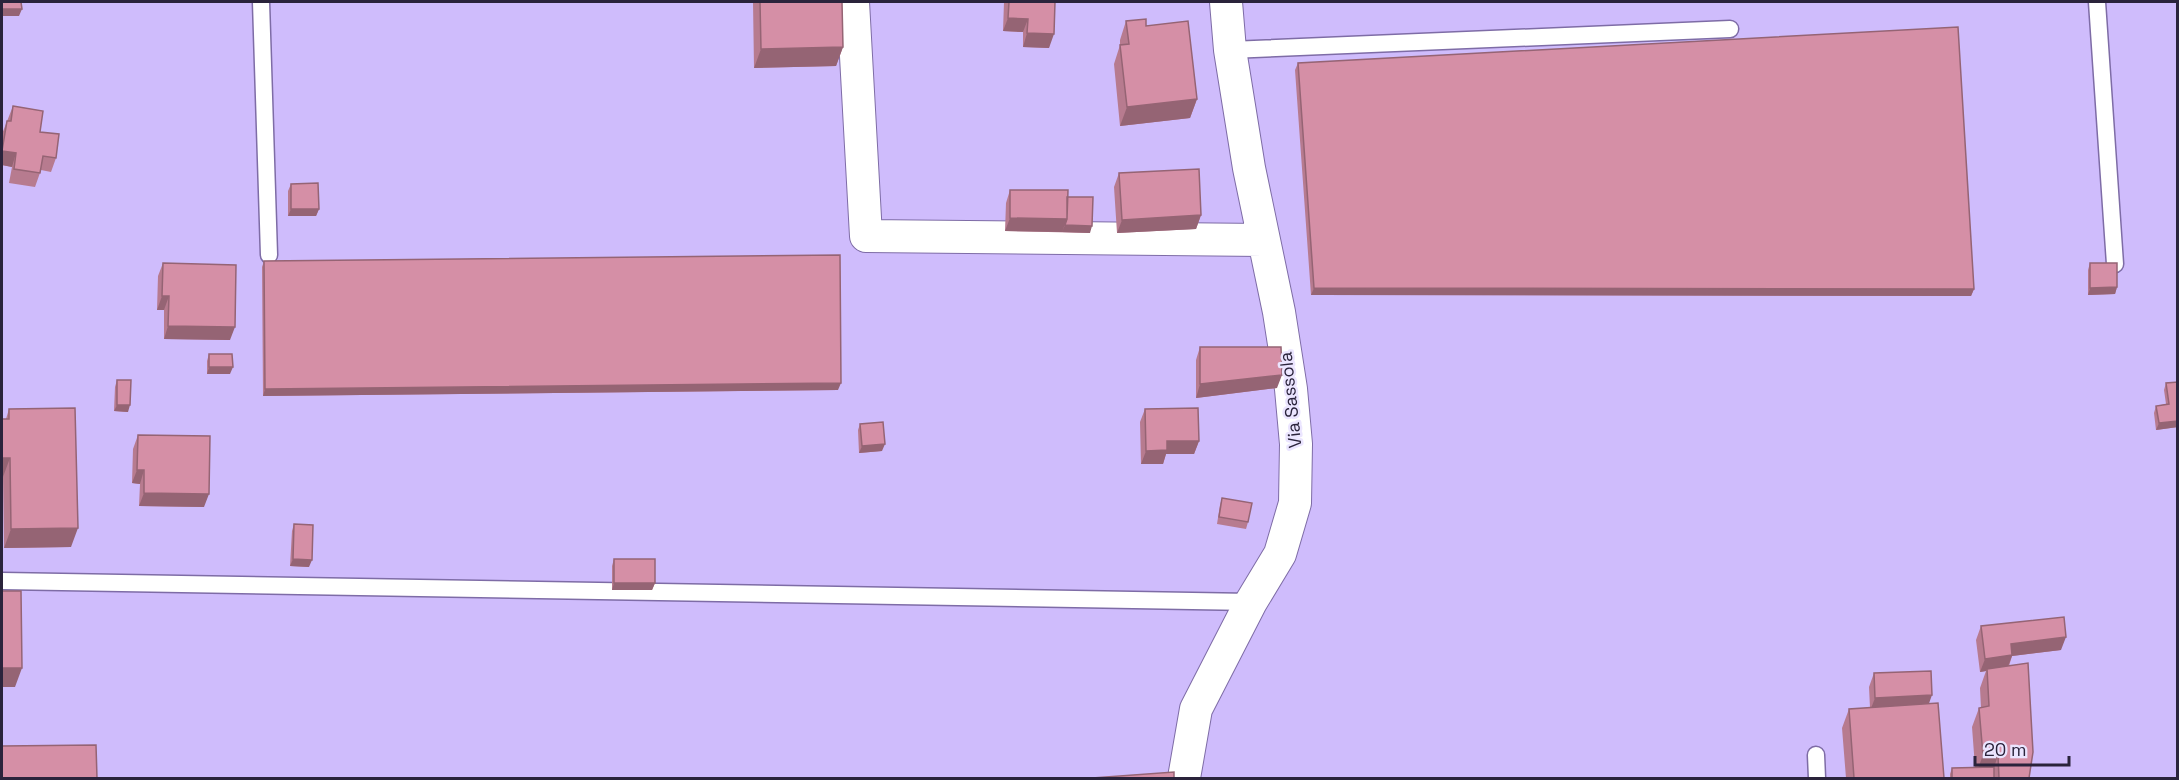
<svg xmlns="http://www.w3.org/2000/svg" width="2179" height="780" font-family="'Space Grotesk',sans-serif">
  <rect width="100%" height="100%" fill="#cfbcfc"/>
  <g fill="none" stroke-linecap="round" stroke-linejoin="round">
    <g stroke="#7e6ca6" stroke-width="19">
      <path id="service" d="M261,2L269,255
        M2097,2L2115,264
        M1230,50L1730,29
        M2,581L1251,602
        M1816,755L1817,778"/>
    </g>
    <g stroke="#7e6ca6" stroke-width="34">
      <path id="minor" d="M853,2L866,236L1263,240
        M1184,778L1196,709L1251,602L1280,554L1295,503L1296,444L1291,389L1279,312L1249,168L1230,50L1226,2"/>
    </g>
    <use href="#service" stroke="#fff" stroke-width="16"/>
    <use href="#minor" stroke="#fff" stroke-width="32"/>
  </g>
  <path fill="#b77b8f" d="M753,2H842L843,47L836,66L754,68Z
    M1004,2H1055L1049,48L1023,47V32L1003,31Z
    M1126,21L1146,26L1197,99L1190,118L1120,126L1114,64L1120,45V40Z
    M1298,63L1974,289L1971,296L1311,295L1295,70Z
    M13,106L40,132L56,158L51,172L41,170L35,187L9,183L12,167L2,165V134Z
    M1119,173L1201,215L1196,229L1117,233L1114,187Z
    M291,184L319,209L316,216H288V191Z
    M1010,190L1067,197L1090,233L1005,231L1006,203Z
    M264,261L838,390L263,396L262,267Z
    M163,263L230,340L164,339V310H157L158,276Z
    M2090,263L2117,287L2115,294L2088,295V270Z
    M1200,347L1277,388L1196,398V360Z
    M209,354L230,374H207V361Z
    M117,380L128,412L114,411L115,387Z
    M2178,382V427L2156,430L2154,413L2156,406L2166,404L2164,390L2166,383Z
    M9,409L71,547L4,548L3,477L6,419Z
    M1145,409L1199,441L1194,454H1166L1163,464H1141L1140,422Z
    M860,424L882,451L859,453L858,430Z
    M138,435L204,507L139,506L140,484L132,483L133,449Z
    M1222,498L1248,522L1246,529L1217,524L1220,505Z
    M294,524L309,567L290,566L292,531Z
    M614,559L655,583L652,590H612V566Z
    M1981,626L2061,650L2012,656L2009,666L2029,778H1950V774L1952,768L1975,767L1972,727L1979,708H1981L1980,688L1986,671L1980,672L1976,640Z
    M1874,673L1929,703L1944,778H1846L1842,728L1849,709L1870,708L1869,687Z"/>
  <path fill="#956474" d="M2,9H22L19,16H2Z
    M1008,18L1028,19L1023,32L1003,31Z
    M1027,33L1054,34L1049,48L1023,47Z
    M843,47L836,66L754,68L761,49Z
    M1197,99L1190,118L1120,126L1127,107Z
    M2,151L16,153L12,167L2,165Z
    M291,209H319L316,216H288Z
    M1201,215L1196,229L1117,233L1122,220Z
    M1010,218L1067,219L1062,232L1005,231Z
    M1065,225L1092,226L1090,233L1062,232Z
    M2117,287L2115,294L2088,295L2090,288Z
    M1314,288L1974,289L1971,296L1311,295Z
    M162,296H169L164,310H157Z
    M168,326L235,327L230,340L164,339Z
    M209,367H233L230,374H207Z
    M1282,375L1277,388L1196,398L1200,384Z
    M841,383L838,390L263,396L265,389Z
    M117,405H130L128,412L114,411Z
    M2178,421V427L2156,430L2159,423Z
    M1167,441H1199L1194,454H1166L1163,464H1141L1146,451Z
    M885,444L882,451L859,453L862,446Z
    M2,458H10L3,477H2Z
    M137,470H144L140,484L132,483Z
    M144,493L209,494L204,507L139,506Z
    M78,528L71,547L4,548L11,529Z
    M293,559L312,560L309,567L290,566Z
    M614,583H655L652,590H612Z
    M2066,637L2061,650L2012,656L2007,669H1987L1986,671L1980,672L1985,659L2011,644Z
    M2,668H22L15,687H2Z
    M1932,695L1927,709L1870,711L1875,698Z
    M1983,755H1998L1992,774H1976Z"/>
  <path fill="#d58fa6" stroke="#956474" stroke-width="1.5" d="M2,2H21L22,9H2Z
    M760,2H842L843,47L761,49Z
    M1009,2H1055L1054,34L1027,33L1028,19L1008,18Z
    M1146,19V26L1188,21L1197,99L1127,107L1120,45L1129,44L1126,21Z
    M1958,27L1974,289L1314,288L1298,63Z
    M13,106L43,111L40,132L59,134L56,158L43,156L40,173L14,169L16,153L2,151L7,121H11Z
    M1199,169L1201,215L1122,220L1119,173Z
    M318,183L319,209H291V184Z
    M1010,190H1068L1067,219L1010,218Z
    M1067,197H1093L1092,226L1065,225L1067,219Z
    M840,255L841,383L265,389L264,261Z
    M163,263L236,265L235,327L168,326L169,296H162Z
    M2090,263H2117V287L2090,288Z
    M1200,347H1281L1282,375L1200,384Z
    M209,354H232L233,367H209Z
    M117,380H131L130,405H117Z
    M2178,382V421L2159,423L2156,406L2169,404L2166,383Z
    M75,408L78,528L11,529L10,458H2V419H9V409Z
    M1198,408L1199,441H1167V450L1146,451L1145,409Z
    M883,422L885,444L862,446L860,424Z
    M138,435L210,436L209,494L144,493V470H137Z
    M1222,498L1252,503L1248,522L1219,517Z
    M294,524L313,525L312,560L293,559Z
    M614,559H655V583H614Z
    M2,591H21L22,668H2Z
    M2064,617L2066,637L2011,644L2012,655L1985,659L1981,626Z
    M2028,663L2033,752L2029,778H1999L1998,755H1983L1979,708L1989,706L1987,669Z
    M1931,671L1932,695L1875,698L1874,673Z
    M1938,703L1944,778H1854L1849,709Z
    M96,745L97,778H2V746Z
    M1994,767V778H1952V768Z
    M1174,772V778H1092Z"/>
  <g text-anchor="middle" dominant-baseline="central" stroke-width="5" stroke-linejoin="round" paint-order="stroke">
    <g font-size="18" fill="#2a233b" stroke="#ebe5ff">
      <text transform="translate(1290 400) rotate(-96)">Via Sassola</text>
    </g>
  </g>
  <rect width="2179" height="780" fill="none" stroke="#2a233b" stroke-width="6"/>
  <path d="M1975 756v9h94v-9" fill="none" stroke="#2a233b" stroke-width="3"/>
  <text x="1984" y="756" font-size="18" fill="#2a233b" stroke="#ebe5ff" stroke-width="4.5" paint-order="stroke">20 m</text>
</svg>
